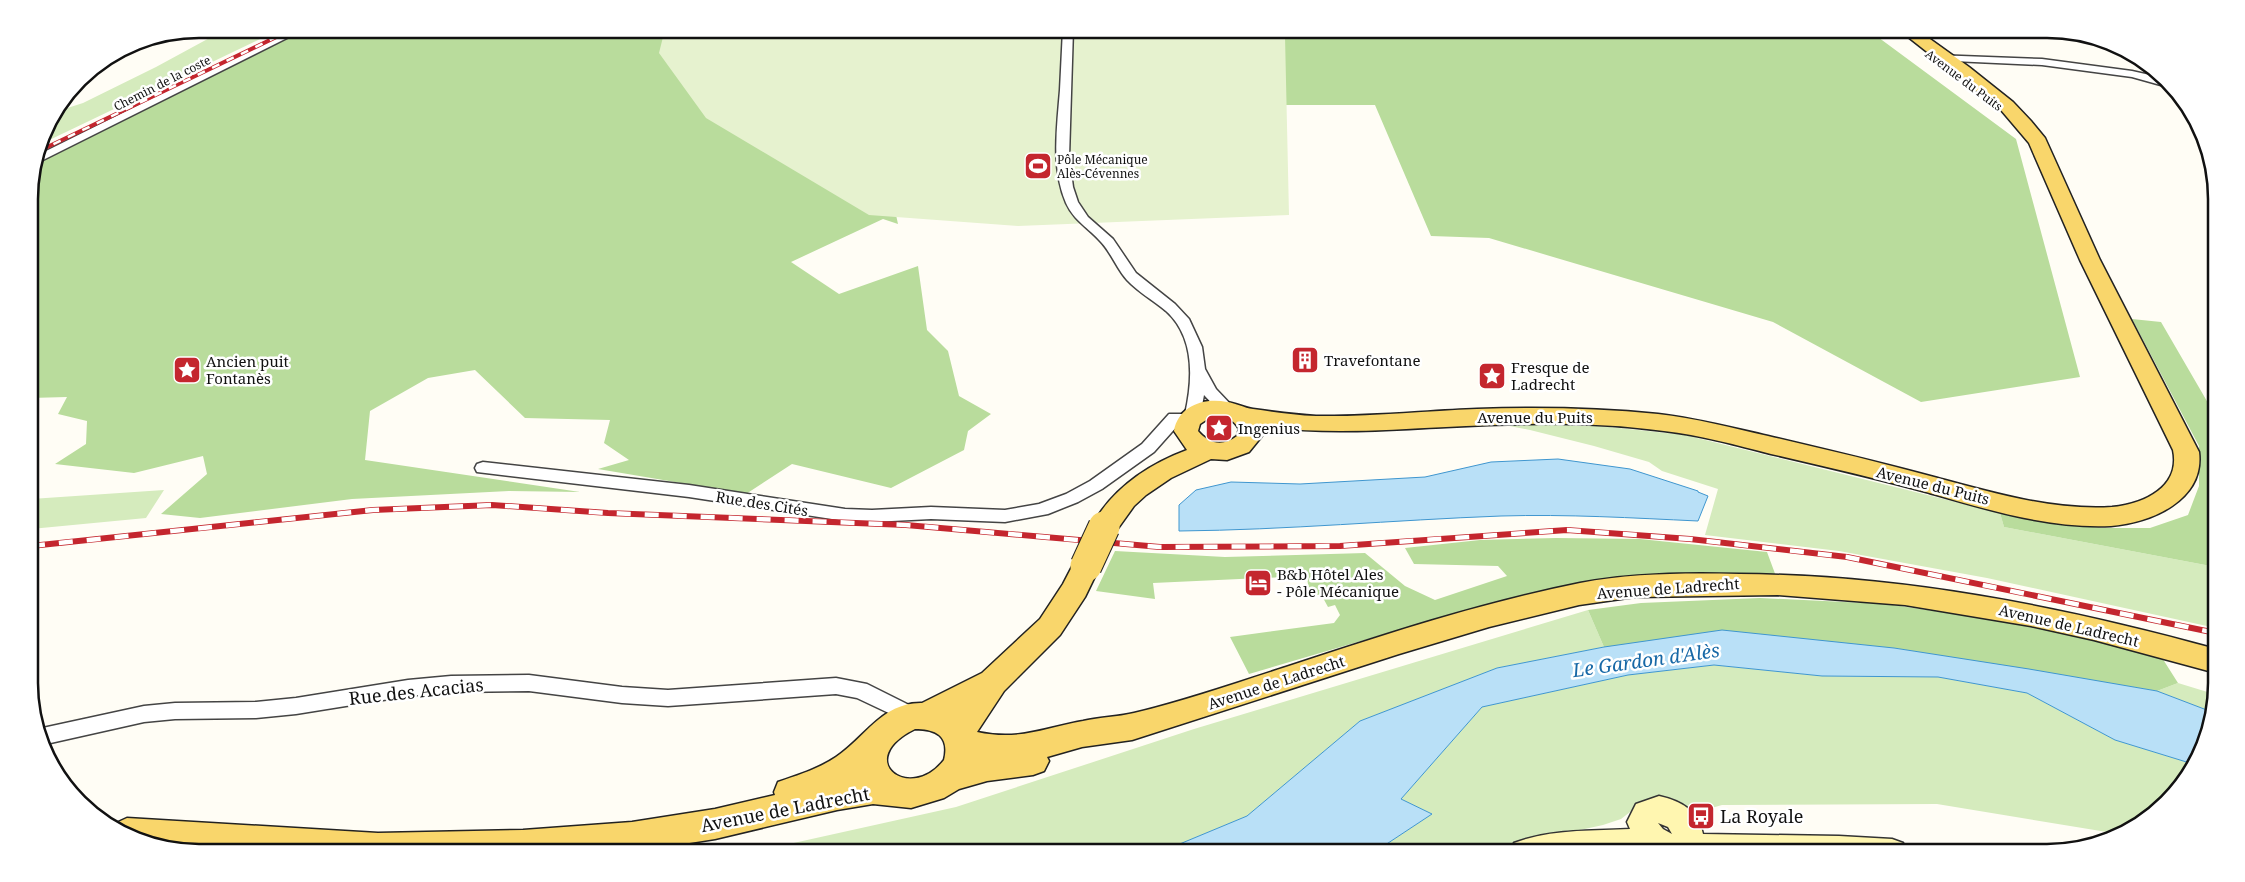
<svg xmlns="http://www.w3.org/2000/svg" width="2245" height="882" font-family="'Noto Serif',serif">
  <rect width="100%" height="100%" fill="#fffdf5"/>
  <path fill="#d5ebbd" d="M226,29L279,30L41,144L46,124L55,112L83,103L156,67Z
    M1499,424L1600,426L1685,435L2000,513L2004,527L2216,567V628L1987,578L1839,551L1705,535L1718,489L1662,471L1649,462L1594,446L1530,430Z
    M164,490L146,518L31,529V499Z
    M1588,610L1604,647L1497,668L1360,721L1247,816L1158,853H749L956,807L1194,729Z
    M1714,665L1822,676L1938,677L2027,693L2115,740L2193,764L2181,786L2149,818L2119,834L1937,804L1722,805L1694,813L1671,801L1643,802L1621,819L1603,825L1474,853H1373L1432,814L1401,799L1482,707L1628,675Z
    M2178,683L2214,694L2212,712L2157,691Z"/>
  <path fill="#b9dc9c" d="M300,29H808L893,201L898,224L883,219L791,262L839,294L918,266L927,330L948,351L959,396L991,414L968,431L964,450L891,488L792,464L746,494L598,469L629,460L604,443L610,420L525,418L475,370L428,378L370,411L365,460L580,492L509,491L352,499L200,518L161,514L207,474L203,456L134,473L55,464L86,444L87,421L58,414L67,397L30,398L29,187L38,155Z
    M1256,29H1867L2016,139L2080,377L1921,402L1773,322L1489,238L1431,236L1375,105H1261Z
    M2132,319L2161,322L2215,415L2216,567L2004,527L2000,513L2044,521L2102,528H2150L2188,515L2199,486V446Z
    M1556,538L1640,539L1767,552L1777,579L1554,589L1446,616L1249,674L1230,637L1334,623L1340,615L1335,605L1328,607L1322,596L1309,593L1307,576L1153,583L1155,599L1096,591L1115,551L1225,557L1365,553L1405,586L1435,600L1507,576L1498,566L1414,564L1405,548L1480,540Z
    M1760,598L1886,604L2018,623L2159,653L2178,683L2157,691L1894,648L1604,647L1588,610L1641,603Z"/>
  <path fill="#e6f2cf" d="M665,29H1287L1285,36L1289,215L1018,226L869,215L706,118L659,53Z"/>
  <path fill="#b9e0f7" stroke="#3f96cf" d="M1558,459L1630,469L1698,491V492L1708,496L1698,521C1633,518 1567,514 1501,516C1394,520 1287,530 1179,531V505L1196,490L1231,482L1300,484L1425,477L1491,462Z
    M1722,630L1894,648L2029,669L2157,691L2212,712L2207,738L2193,764L2115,740L2027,693L1938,677L1822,676L1714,665L1628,675L1482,707L1401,799L1432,814L1373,853H1158L1247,816L1360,721L1497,668L1604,647Z"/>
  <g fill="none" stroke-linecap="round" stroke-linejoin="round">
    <g stroke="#444" stroke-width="3">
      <path id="minor" d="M292,29H305L35,164L38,155Z
        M1063,29H1073L1069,157L1073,187L1078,202L1088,217L1113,239L1136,273L1175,304L1189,319L1202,347L1205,369L1216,389L1235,409L1233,413H1221L1204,395L1200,416L1194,424H1179L1154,452L1102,489L1078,502L1048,514L1005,522L931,519L872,522L845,521L689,497L477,472L475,468L477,464L483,462L689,485L845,509L872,510L931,507L1005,510L1039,504L1066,494L1090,481L1142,444L1169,414H1185C1193,379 1195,337 1166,311C1153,300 1138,292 1127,280C1117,269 1112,254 1101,242C1089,228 1074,221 1066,203C1051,168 1057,127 1060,90C1061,70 1062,49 1063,29Z
        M1935,55L2042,59L2132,71L2163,78L2175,89L2132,77L2042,65L1931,60V56Z
        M529,675L622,687L668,690L836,678L867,684L919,710L922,716L919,722L912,724L857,698L836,694L668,706L622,703L529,691L451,692L408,696L296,714L256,718L175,719L144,722L46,744L38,729L144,706L175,703L256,702L296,698L408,680L451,676Z"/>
    </g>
    <g stroke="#333" stroke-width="3">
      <path id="secondary" d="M1659,796C1681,801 1698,810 1703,834L1839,836L1892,839L1903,843L1907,853H1510L1514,843C1550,829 1592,831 1630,829L1627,822L1636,804ZM1658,823L1668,827L1672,834L1663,829Z"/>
    </g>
    <g stroke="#222" stroke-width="3">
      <path id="primary" d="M1898,29H1916L1969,67L2013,102L2031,121L2045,138L2100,260L2199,452C2205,500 2151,523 2111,526C2049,529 1985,509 1926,492C1875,478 1823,466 1771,454C1736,445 1700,435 1664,431C1592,421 1519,423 1446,427C1384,430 1324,435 1262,426V436L1249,452L1227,460L1211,459L1171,478L1146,495L1134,506L1114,534L1104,537L1094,534L1091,527C1112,489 1147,465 1187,450L1174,431C1178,406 1204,397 1227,402C1236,403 1244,408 1253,409C1274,412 1295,415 1316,416C1370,417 1423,411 1477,409C1537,407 1598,408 1658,414C1695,418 1732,428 1768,436C1823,449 1879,462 1934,477C1990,492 2053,511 2112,507C2144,504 2181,487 2173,450L2080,260L2029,143L2001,110ZM1212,416C1223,416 1233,418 1239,429L1237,436C1223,447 1209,444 1198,431L1200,424Z
        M1086,556L1096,559L1100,566L1085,597L1060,635L1004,691L977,732C1019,741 1044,728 1083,721C1100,717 1117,717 1134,713C1185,701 1236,683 1286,667C1383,635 1480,603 1580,583C1632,573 1686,573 1739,574C1902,575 2060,606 2216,649V673L2094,640L2031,626L1905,605L1778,595L1635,597L1579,605L1489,627L1399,654L1132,740L1082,747L1047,757L1049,761L1044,771L1033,775L987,781L959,789L944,798L911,808L873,804L837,810L715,839L632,852L204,853L144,844L114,824L127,818L378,833L523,830L632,822L715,809L775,795L774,792L778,782C798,775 818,769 836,757C865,738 882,702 922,703L982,673L1040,619L1063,584L1076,559ZM915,729C936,729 950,736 944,760C910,804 852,760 915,729Z"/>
    </g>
    <use href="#minor" fill="#fff" fill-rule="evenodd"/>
    <use href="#secondary" fill="#fff6b0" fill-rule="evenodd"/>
    <use href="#primary" fill="#f9d66b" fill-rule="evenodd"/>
    <g stroke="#c4262e" stroke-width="4">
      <path id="rail-far1" d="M39,151L293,29"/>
    </g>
    <g stroke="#c4262e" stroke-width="6">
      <path id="rail" d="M31,546L373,510L492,505L608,513L906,525L1160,547L1340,546L1567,530L1690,539L1847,557L2216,633"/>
    </g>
    <use href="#rail-far1" stroke="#fff" stroke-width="2.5" stroke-dasharray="8" stroke-linecap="butt"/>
    <use href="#rail" stroke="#fff" stroke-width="4.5" stroke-dasharray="14" stroke-linecap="butt"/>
    <g stroke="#222" stroke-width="33" stroke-linecap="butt">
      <path id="primary-bridge" d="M1086,566L1104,527"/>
    </g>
    <use href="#primary-bridge" stroke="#f9d66b" stroke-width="31"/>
  </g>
  <defs>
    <g id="stadium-square" transform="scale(1.4375)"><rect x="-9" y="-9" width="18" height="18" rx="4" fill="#c4262e" stroke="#fff"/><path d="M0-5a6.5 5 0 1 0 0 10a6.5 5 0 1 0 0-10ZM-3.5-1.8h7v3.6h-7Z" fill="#fff"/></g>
    <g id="building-square" transform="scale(1.4375)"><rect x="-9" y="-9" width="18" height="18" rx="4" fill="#c4262e" stroke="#fff"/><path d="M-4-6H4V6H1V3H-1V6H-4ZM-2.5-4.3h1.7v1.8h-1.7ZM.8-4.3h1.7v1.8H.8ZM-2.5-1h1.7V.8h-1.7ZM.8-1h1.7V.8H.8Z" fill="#fff"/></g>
    <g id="sight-square" transform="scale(1.4375)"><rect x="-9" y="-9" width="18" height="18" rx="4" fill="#c4262e" stroke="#fff"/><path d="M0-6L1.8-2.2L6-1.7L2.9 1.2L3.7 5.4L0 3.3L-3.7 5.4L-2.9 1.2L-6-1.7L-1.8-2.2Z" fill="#fff"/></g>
    <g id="hotel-square" transform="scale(1.4375)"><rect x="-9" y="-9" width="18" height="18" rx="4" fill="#c4262e" stroke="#fff"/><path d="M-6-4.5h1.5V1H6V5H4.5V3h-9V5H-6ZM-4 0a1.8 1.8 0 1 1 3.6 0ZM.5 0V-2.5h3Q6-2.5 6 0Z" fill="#fff"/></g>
    <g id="bus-square" transform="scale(1.4375)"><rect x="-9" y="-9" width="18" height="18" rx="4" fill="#c4262e" stroke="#fff"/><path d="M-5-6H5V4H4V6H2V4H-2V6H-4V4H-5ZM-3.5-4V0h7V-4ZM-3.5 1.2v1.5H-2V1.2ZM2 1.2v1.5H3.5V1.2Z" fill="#fff"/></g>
  </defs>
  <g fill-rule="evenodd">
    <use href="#stadium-square" x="1038" y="166"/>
    <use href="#building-square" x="1305" y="360"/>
    <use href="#sight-square" x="187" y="370"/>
    <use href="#sight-square" x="1492" y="376"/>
    <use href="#sight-square" x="1219" y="428"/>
    <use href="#hotel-square" x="1258" y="583"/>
    <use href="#bus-square" x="1701" y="816"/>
  </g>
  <g text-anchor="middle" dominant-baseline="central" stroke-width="5" stroke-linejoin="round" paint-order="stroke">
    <g font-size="12" fill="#111" stroke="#fff">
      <text transform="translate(1964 80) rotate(37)">Avenue du Puits</text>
      <text transform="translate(162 83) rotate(-27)">Chemin de la coste</text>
    </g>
    <g font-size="12" fill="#111" stroke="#fff" text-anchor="start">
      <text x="1057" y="159">Pôle Mécanique<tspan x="1057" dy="14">Alès-Cévennes</tspan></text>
    </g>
    <g font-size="15" fill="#111" stroke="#fff" text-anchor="start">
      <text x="1324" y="360">Travefontane</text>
      <text x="206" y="361">Ancien puit<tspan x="206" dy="17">Fontanès</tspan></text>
      <text x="1511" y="367">Fresque de<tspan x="1511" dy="17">Ladrecht</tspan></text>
      <text x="1238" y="428">Ingenius</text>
      <text x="1277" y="574">B&amp;b Hôtel Ales<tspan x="1277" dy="17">- Pôle Mécanique</tspan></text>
    </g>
    <g font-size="15" fill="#111" stroke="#fff">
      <text x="1535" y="417">Avenue du Puits</text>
      <text transform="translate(1933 485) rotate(14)">Avenue du Puits</text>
      <text transform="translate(762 503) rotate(9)">Rue des Cités</text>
      <text transform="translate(1668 588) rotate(-4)">Avenue de Ladrecht</text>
      <text transform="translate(2069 625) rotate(13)">Avenue de Ladrecht</text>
      <text transform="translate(1276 682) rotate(-18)">Avenue de Ladrecht</text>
    </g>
    <g font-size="18" fill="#111" stroke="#fff">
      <text transform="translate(416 691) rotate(-6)">Rue des Acacias</text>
      <text transform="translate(785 809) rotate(-11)">Avenue de Ladrecht</text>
    </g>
    <g font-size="18" fill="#111" stroke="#fff" text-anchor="start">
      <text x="1720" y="816">La Royale</text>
    </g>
    <g font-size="19" font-style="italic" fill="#1768a6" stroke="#fff">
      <text transform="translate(1646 660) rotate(-8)">Le Gardon d'Alès</text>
    </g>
  </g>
  <path d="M0 0H2245V882H0ZM199 38H2047A161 161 0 0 1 2208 199V683A161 161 0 0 1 2047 844H199A161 161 0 0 1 38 683V199A161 161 0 0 1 199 38Z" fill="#fff" fill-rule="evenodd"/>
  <path fill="none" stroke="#111" stroke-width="2.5" d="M199 38H2047A161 161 0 0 1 2208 199V683A161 161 0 0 1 2047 844H199A161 161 0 0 1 38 683V199A161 161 0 0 1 199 38Z"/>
</svg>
